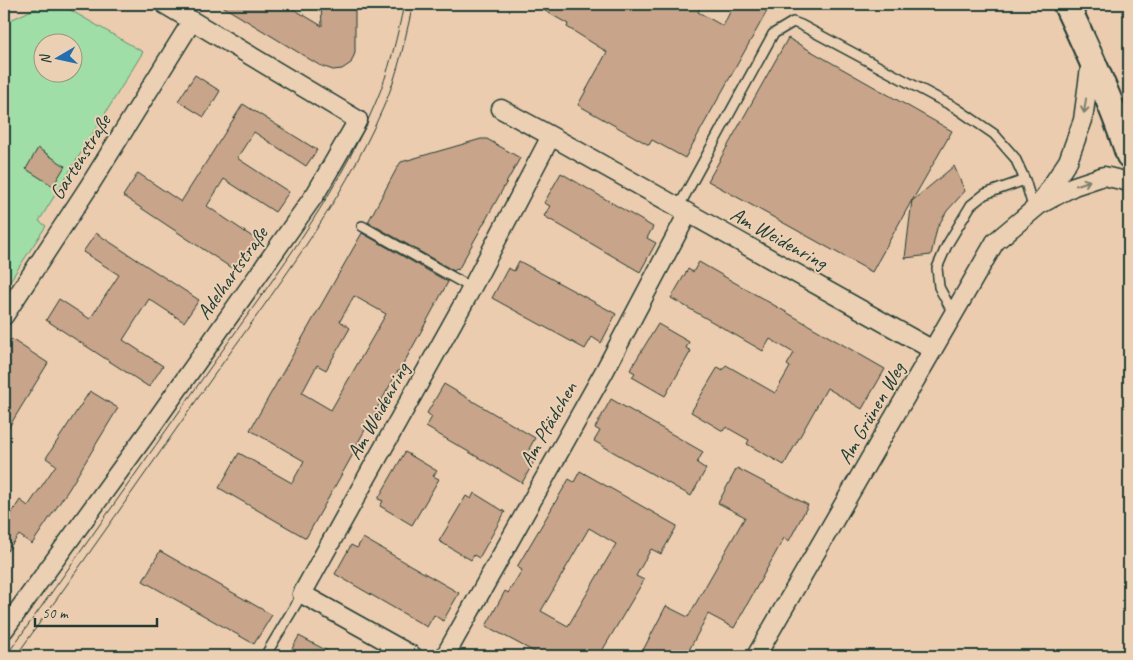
<svg xmlns="http://www.w3.org/2000/svg" width="1133" height="660" font-family="Caveat,sans-serif">
  <rect width="100%" height="100%" fill="#ecccaf"/>
  <filter id="ink" filterUnits="userSpaceOnUse"><feTurbulence type="fractalNoise" baseFrequency=".02" numOctaves="2"/><feDisplacementMap in="SourceGraphic" scale="10" xChannelSelector="R" yChannelSelector="G"/><feConvolveMatrix kernelMatrix="1 2 1 2 8 2 1 2 1" color-interpolation-filters="sRGB"/></filter>
  <g filter="url(#ink)">
    <path fill="#9fdea7" stroke="#5f8e6e" fill-rule="evenodd" d="M45,4H60L143,52L39,221L46,226L4,290V23ZM42,42H72V72H42Z"/>
    <path fill="#c7a48a" stroke="#1f3d34" fill-rule="evenodd" d="M219,4H285L322,26L321,4H355V53L351,63L342,69L333,70L319,65Z
      M533,4H701L698,12L723,26L734,4H771L685,158L652,140L649,145L578,105L607,52L567,27L568,24Z
      M788,38L952,131L912,201L954,166L965,191L947,211L937,228L931,255L905,258L912,200L872,272L708,181Z
      M195,75L220,91L204,117L178,101Z
      M243,104L317,150L306,166L254,132L237,158L289,192L275,212L224,179L207,206L257,240L236,271L123,196L138,173L181,202Z
      M481,139H487L520,158L458,270L456,269L454,271L368,222L397,168L401,162Z
      M38,148L65,166L53,186L26,169Z
      M561,173L653,227L647,238L656,243L640,272L544,216L550,206L544,203Z
      M96,233L199,300L184,322L149,299L123,340L163,366L149,387L46,320L59,299L90,319L119,275L83,252Z
      M362,233L448,282L399,372L398,371L356,446L357,447L306,538L219,488L239,453L292,483L304,461L250,430ZM354,296L386,314L331,410L302,393L317,365L326,370L350,328L340,321Z
      M519,261L616,314L601,343L592,337L585,349L492,298L508,268L514,271Z
      M699,262L885,369L862,409L827,388L784,465L747,444L749,440L726,427L723,431L691,412L718,367L723,370L726,365L775,393L790,367L787,365L794,353L770,339L763,351L671,298L688,269L693,272Z
      M658,324L689,342L686,348L691,351L665,396L632,377L635,373L630,370Z
      M11,339L48,363L4,435V351Z
      M444,384L535,438L529,449L538,454L522,483L426,427L432,417L427,413Z
      M90,391L118,408L69,489L32,544L19,535L4,555V525L20,500L28,506L56,465L46,458Z
      M611,399L703,452L697,463L706,469L691,496L594,441L600,431L595,428Z
      M405,452L437,471L433,476L439,479L412,525L380,506L383,501L378,499Z
      M737,468L808,505L789,541L784,538L734,628L708,614L686,656H640L666,606L688,617L745,517L718,503Z
      M580,471L677,526L661,554L651,549L636,576L644,580L599,656H542L486,626L505,591L508,593L522,570L517,567L569,479L574,482ZM589,528L616,544L568,626L541,611Z
      M474,493L505,512L479,558L474,555L471,560L439,541L466,496L471,499Z
      M363,538L459,593L443,621L434,615L427,627L335,574L351,545L357,548Z
      M160,551L272,615L254,644L143,581Z
      M299,636L337,656H288Z"/>
    <g fill="none" stroke-linecap="round" stroke-linejoin="round">
      <g stroke="#1f3d34" stroke-width="12">
        <path id="service" d="M678,208L773,34L793,22L801,25L956,108L994,134L1015,158L1025,180L1034,210
          M362,226L472,288
          M954,315L939,287L937,268L947,245L971,205L985,194L1025,180
          M265,656L302,594"/>
      </g>
      <g stroke="#1f3d34" stroke-width="21">
        <path id="minor" d="M501,109L551,136L933,350
          M1041,202L1068,161L1083,120L1091,60
          M4,316L88,188L192,21
          M4,630L147,433L316,193L358,120L164,4
          M413,656L302,594L467,297L551,136
          M445,656L604,372L688,213
          M756,656L995,242L1039,205L1074,186L1104,176L1129,182"/>
      </g>
      <g stroke="#1f3d34" stroke-width="29">
        <path id="secondary" d="M1066,4C1089,53 1112,103 1129,155"/>
      </g>
      <use href="#service" stroke="#ecd0b3" stroke-width="9"/>
      <use href="#minor" stroke="#ecd0b3" stroke-width="18"/>
      <use href="#secondary" stroke="#ecd0b3" stroke-width="25"/>
      <path stroke="#1f3d34" stroke-width="1" d="M6,656C73,563 139,469 205,375C266,288 334,202 375,104C389,72 397,38 404,4
        M16,656C82,564 147,471 212,378C274,291 340,206 383,108C398,75 405,39 413,4"/>
    </g>
    <defs><path id="oneway-shaft" d="M-6 0H5M1.5-3L5.5 0L1.5 3" fill="none" stroke-width="1.6" stroke-linecap="round" stroke-linejoin="round" transform="scale(1.25)"/></defs>
    <g stroke="#7b7f6d">
      <use href="#oneway-shaft" transform="translate(1085 106) rotate(98)"/>
      <use href="#oneway-shaft" transform="translate(1083 183) rotate(-19)"/>
    </g>
  </g>
  <g text-anchor="middle" dominant-baseline="central" stroke-width="4" stroke-linejoin="round" paint-order="stroke">
    <g font-size="21" fill="#1f3d34" stroke="#ecd0b3">
      <text transform="translate(80 157) rotate(-58)">Gartenstraße</text>
      <text transform="translate(779 238) rotate(29)">Am Weidenring</text>
      <text transform="translate(232 273) rotate(-55)">Adelhartstraße</text>
      <text transform="translate(378 411) rotate(-61)">Am Weidenring</text>
      <text transform="translate(871 413) rotate(-60)">Am Grünen Weg</text>
      <text transform="translate(548 424) rotate(-60)">Am Pfädchen</text>
    </g>
  </g>
  <rect width="1133" height="660" fill="none" stroke="#ecd0b3" stroke-width="20"/>
  <rect x="10" y="10" width="1113" height="640" fill="none" stroke="#1f3d34" stroke-width="2" filter="url(#ink)"/>
  <g transform="translate(58 58) rotate(261)"><circle r="24" fill="#ecd0b3" stroke="#9a9580"/>
  <path d="M0-4L9 19L0 12L-9 19Z" fill="#1f6fb2"/>
  <text y="-8" font-size="14" font-weight="bold" text-anchor="middle" fill="#1f3d34">N</text>
  </g>
  <path d="M35 618v8h122v-8" fill="none" stroke="#1f3d34" stroke-width="2.5"/>
  <text x="42" y="618" font-size="15" fill="#1f3d34" stroke="#ecd0b3" stroke-width="4" paint-order="stroke">50 m</text>
</svg>
